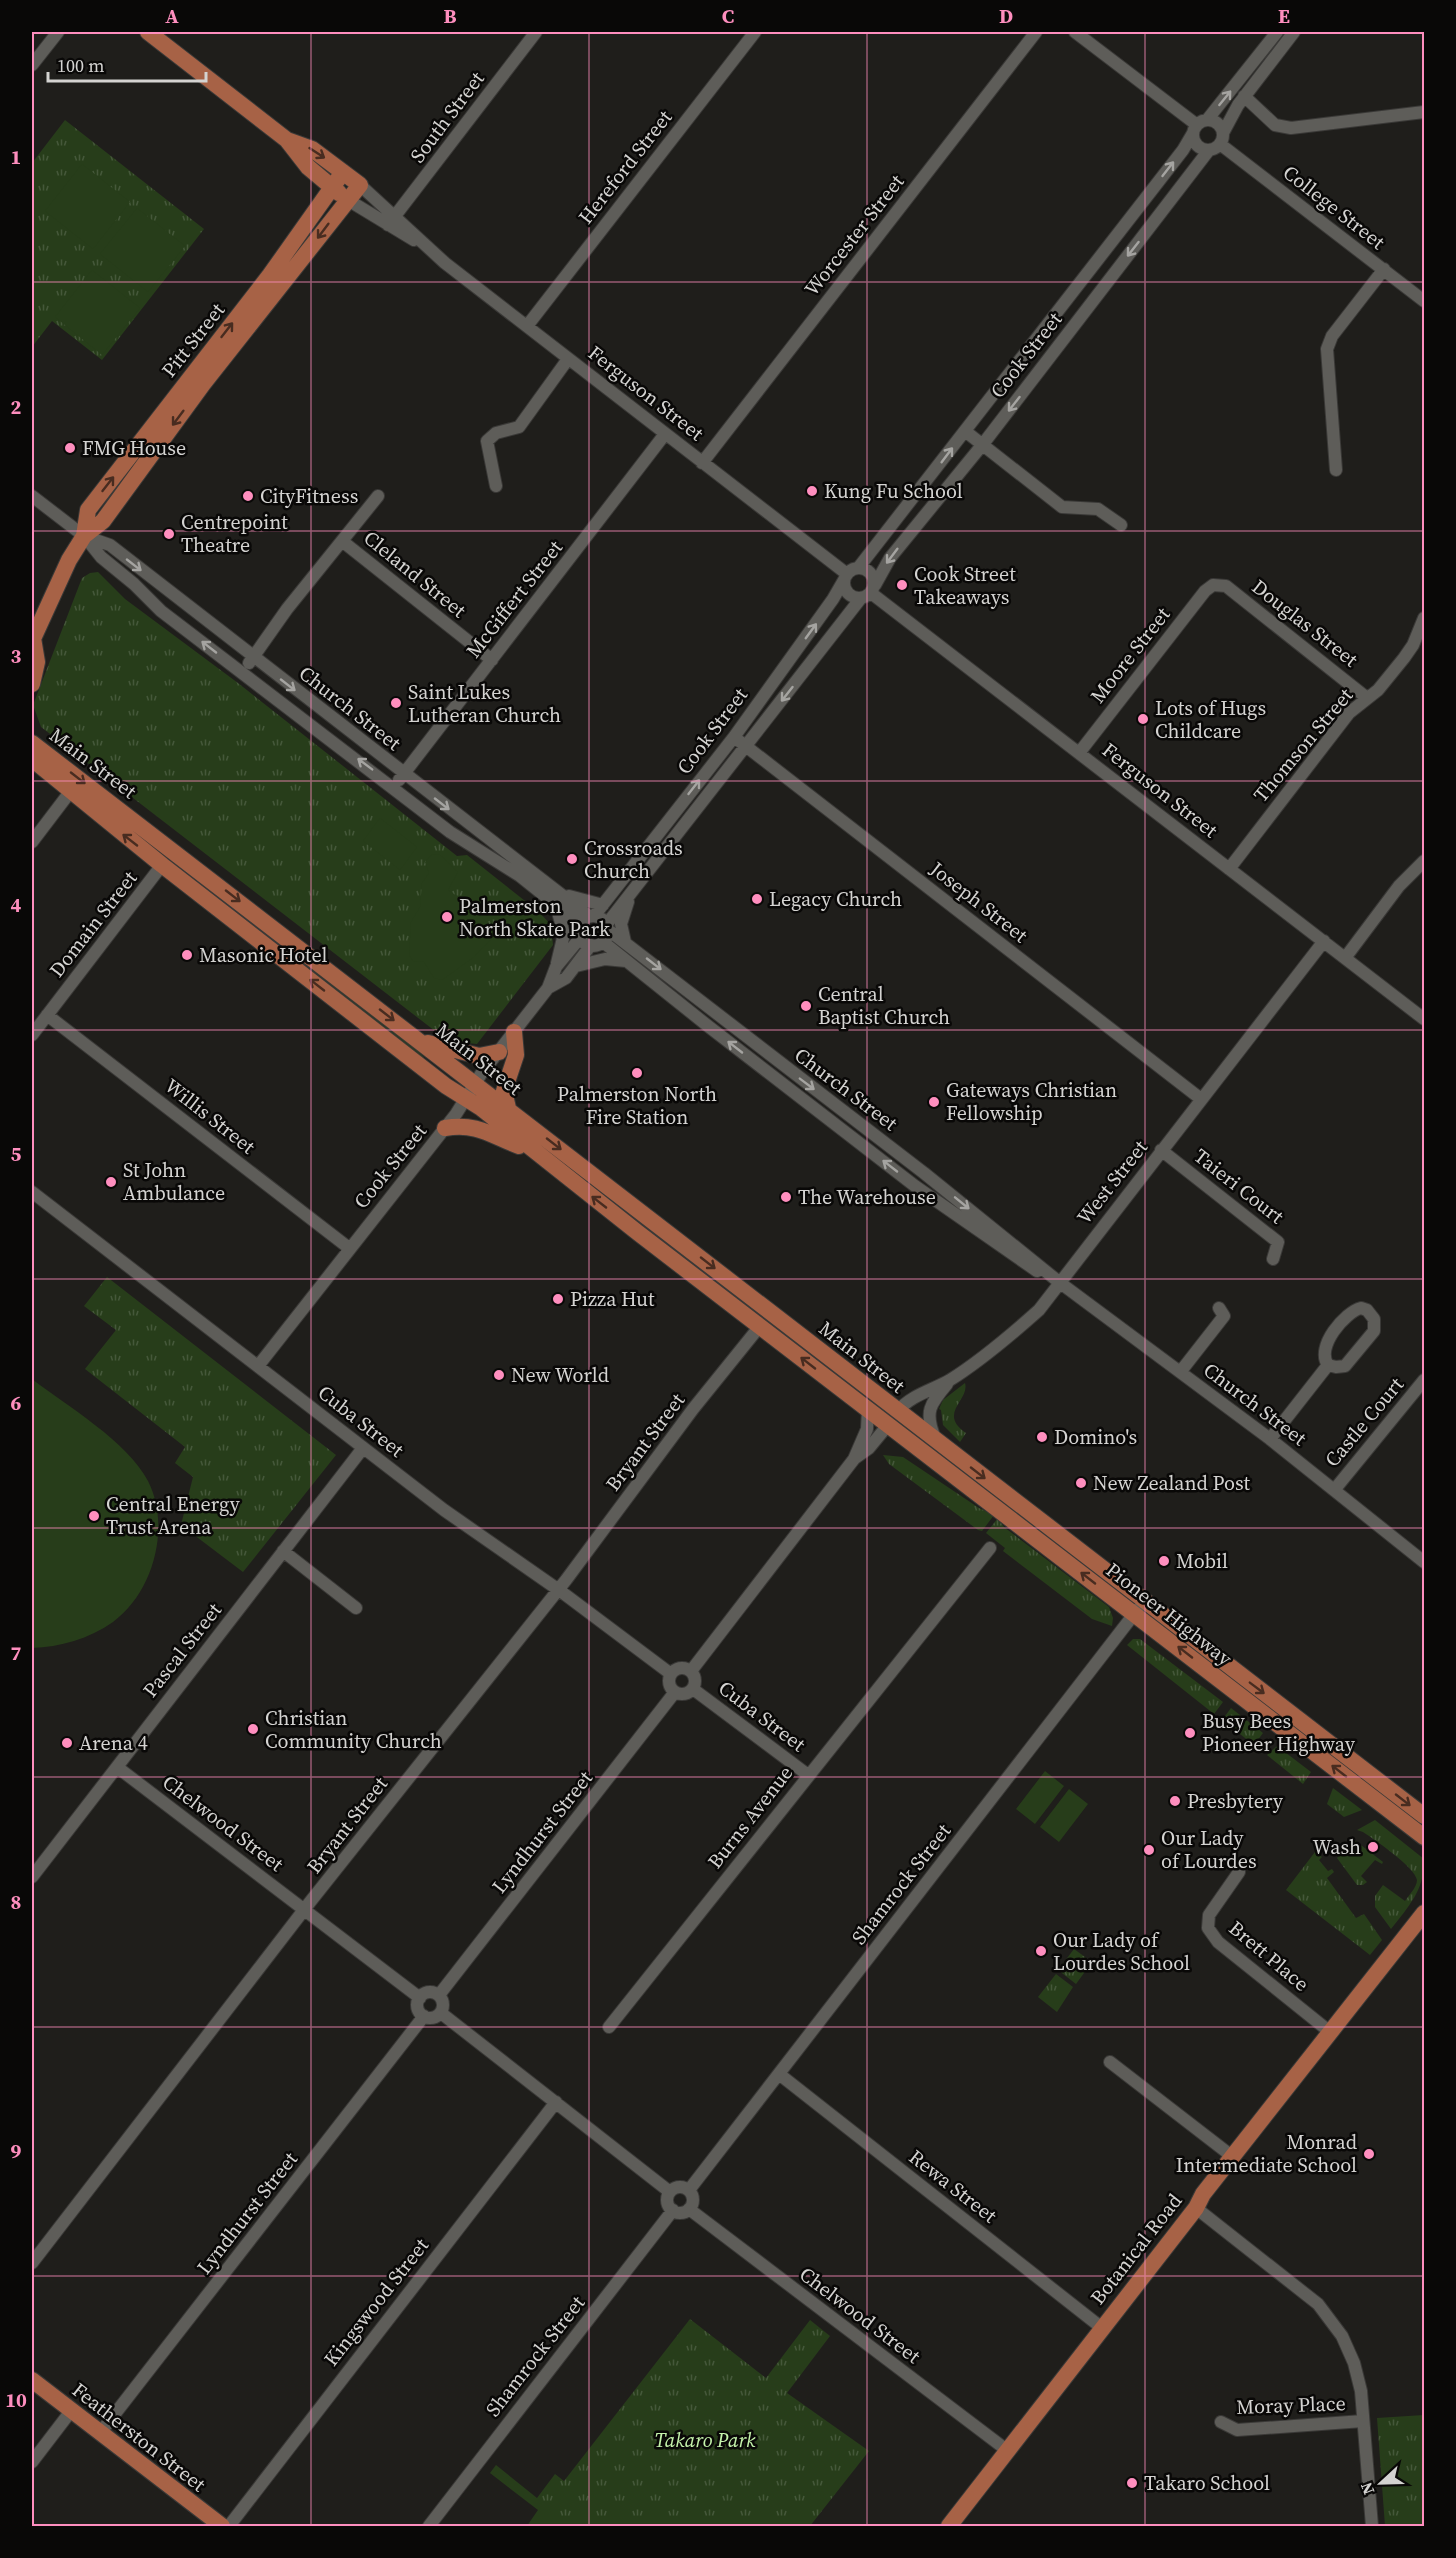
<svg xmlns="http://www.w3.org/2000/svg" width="1456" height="2558" font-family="'Source Serif 4',serif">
  <defs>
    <pattern id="grass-tufts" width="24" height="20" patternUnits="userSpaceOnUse" patternTransform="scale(1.5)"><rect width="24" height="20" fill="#273d1a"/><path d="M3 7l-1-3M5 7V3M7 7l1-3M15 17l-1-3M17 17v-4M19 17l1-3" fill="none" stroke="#45583a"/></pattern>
  </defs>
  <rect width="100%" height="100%" fill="#1f1e1b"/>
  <path fill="url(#grass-tufts)" d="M65,120L204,229L102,360L52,321L32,347V163Z
    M98,572L125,599L238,683L457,856L467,855L539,912L551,925L553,945L477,1044L448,1041L41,727L33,705L82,578L90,573Z
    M63,774L399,1033L424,1057L423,1058L82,795Z
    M107,1277L336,1455L243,1572L181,1525L193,1477L175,1463L185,1447L85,1369L116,1330L84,1306Z
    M965,1383C970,1400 937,1413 966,1433L960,1442L943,1425L941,1410L939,1409L943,1400Z
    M883,1455L903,1457L979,1508L994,1515L982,1531L978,1530L889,1464Z
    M998,1518L1004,1527L1109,1607L1113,1618L1112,1626L1092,1619L1003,1551L1005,1548L986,1533Z
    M1133,1639H1140L1223,1702L1214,1714L1127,1645Z
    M1231,1708L1263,1733L1254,1745L1222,1720Z
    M1277,1746L1311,1772L1303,1784L1267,1755Z
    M1333,1788L1362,1810L1344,1817L1327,1804Z
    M1375,1820L1424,1859C1425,1889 1409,1906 1391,1929L1375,1907V1896L1383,1885L1405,1901C1409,1895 1417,1887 1417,1880C1415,1867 1375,1840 1363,1832L1357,1830Z
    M1353,1839L1383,1862L1382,1864L1375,1860L1361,1876L1367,1882L1363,1885H1357L1337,1858Z
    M1315,1852L1322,1857L1319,1860L1328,1871L1332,1869L1334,1872L1327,1878L1356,1918L1364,1914L1382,1940L1370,1955L1286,1890Z
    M1074,1949L1092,1962L1076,1984L1058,1970Z
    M1056,1974L1073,1987L1057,2012L1038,1997Z
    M690,2319L766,2378L810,2320L830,2336L787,2393L869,2451L810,2526H527L538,2510L490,2473L496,2465L537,2498L555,2474L564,2481Z
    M1424,2415V2526H1385L1377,2418Z"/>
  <path fill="#273d1a" d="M82,164L130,202L93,249L45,211Z
    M137,208L185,246L148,292L100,254Z
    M92,270L140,308L102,355L55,317Z
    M380,818L417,847L400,870L363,841Z
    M432,854L440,855L458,872L448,890L472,906L473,910L488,923L493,937L474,957L442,980L434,978L424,962L413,961L409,955L411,922L420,907L422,883L429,873L425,862Z
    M32,1379C67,1406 127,1441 148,1481C171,1526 154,1592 113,1622C89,1639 60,1647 32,1648Z
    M1045,1771L1064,1786L1035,1824L1016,1809Z
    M1069,1789L1088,1804L1059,1842L1040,1827Z"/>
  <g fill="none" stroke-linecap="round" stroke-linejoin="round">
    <g stroke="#3a3937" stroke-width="14">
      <path id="minor" d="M1075,32L1197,125
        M32,65L58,32
        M1244,96L1275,125L1291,128L1424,112
        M1207,120L1277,32
        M1193 135a15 15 0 1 1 30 0a15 15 0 1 1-30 0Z
        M1223,133L1238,105L1294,32
        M1220,144L1424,301
        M360,185L445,263L847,574
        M348,200L414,240
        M388,225L536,32
        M527,326L755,32
        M965,431L1062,507L1098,509L1121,525
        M702,463L1036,32
        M1336,470L1327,349L1332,336L1384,269
        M496,486L487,441L496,433L519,427L568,359
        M32,496L84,536L110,545L589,916
        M85,537L101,557L134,584L161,611L450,832L520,876L580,924
        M342,541L492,660
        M859,567L1183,150L1193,133
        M844 583a15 15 0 1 1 30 0a15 15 0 1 1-30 0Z
        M875,585L890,558L983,444L1209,150
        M871,593L1424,1019
        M249,663L287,609L378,496
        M734,737L1201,1099
        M1079,753L1205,591L1213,585L1226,586L1367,698
        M399,780L665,434
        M32,842L70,792
        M1229,869L1349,713L1378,690L1404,658L1413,645L1424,618
        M569,896L603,905
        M556,905L564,934L557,963
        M594,916L734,737L833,599L844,580
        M578 931a15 15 0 1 1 30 0a15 15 0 1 1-30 0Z
        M606,925L861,598
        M607,929L924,1173L1059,1282L1270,1439L1424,1562
        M603,942L708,1026L915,1186L1037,1271
        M625,942L621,924L628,902
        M1345,958L1399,886L1424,861
        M576,966L605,959L626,961
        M548,988L566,978L591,945
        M47,1015L349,1248
        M32,1035L162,865
        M1161,1150L1278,1242L1273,1259
        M32,1192L444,1510L563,1593L671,1674
        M1361,1308L1367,1310L1374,1319V1331L1345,1366L1336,1367L1328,1365C1315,1347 1345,1312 1361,1308Z
        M258,1366L456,1114L481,1074L548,988L556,967L580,938
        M1181,1371L1224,1316L1219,1308
        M898,1411C911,1395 933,1390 950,1380C982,1360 1011,1335 1039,1310L1324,941
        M935,1438C924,1412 930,1404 947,1384
        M1270,1439L1328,1365
        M855,1458L869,1448L888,1425
        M1335,1489L1424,1380
        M283,1551L356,1608
        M669 1681a13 13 0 1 1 26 0a13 13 0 1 1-26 0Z
        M691,1671L854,1459L867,1429L868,1409
        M693,1689L808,1775
        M117,1767L420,1998
        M1239,1872L1209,1915L1208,1928L1218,1942L1330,2032
        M32,1877L363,1448
        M417 2005a13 13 0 1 1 26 0a13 13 0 1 1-26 0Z
        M439,1995L675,1692
        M441,2013L670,2192
        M609,2027L990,1548
        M1110,2062L1233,2157
        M779,2074L1102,2328
        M667 2200a13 13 0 1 1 26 0a13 13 0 1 1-26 0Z
        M689,2190L1138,1609
        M1196,2208L1318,2304L1342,2336L1354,2363L1361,2391L1372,2526
        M689,2209L1008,2451
        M32,2263L310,1902L566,1580L693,1409L760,1326
        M1221,2422L1237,2430L1363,2421
        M100,2433L424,2016
        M32,2462L71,2411
        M229,2526L556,2102
        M429,2526L673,2210"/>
    </g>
    <g stroke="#3a3937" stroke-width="18">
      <path id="major" d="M148,32L287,140L308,167L339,193
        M84,536L88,510L270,275L343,172
        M32,641L69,560L84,536L103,521L203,384L360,185L312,149L287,140
        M32,684L37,662L33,638
        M32,743L1424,1816
        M32,759L162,865L446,1086L481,1108L637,1232L1424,1837
        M428,1043L479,1056L499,1052
        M508,1108L504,1091L516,1055L514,1032
        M445,1128C478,1123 490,1135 519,1146
        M32,2380L222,2526
        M949,2526L1196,2208L1203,2194L1424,1913"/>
    </g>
    <use href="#minor" stroke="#5e5d59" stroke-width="12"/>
    <use href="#major" stroke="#a76246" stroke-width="16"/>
  </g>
  <defs><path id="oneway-shaft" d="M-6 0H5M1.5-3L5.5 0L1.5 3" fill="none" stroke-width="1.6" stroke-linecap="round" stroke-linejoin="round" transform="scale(1.5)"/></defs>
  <g stroke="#a5a4a1">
    <use href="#oneway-shaft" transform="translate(1225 98) rotate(-51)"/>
    <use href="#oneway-shaft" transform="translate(1168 169) rotate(-52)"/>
    <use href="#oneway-shaft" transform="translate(1133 249) rotate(128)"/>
    <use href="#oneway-shaft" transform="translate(1014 404) rotate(128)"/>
    <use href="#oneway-shaft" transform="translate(947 455) rotate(-53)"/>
    <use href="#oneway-shaft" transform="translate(892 556) rotate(127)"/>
    <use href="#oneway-shaft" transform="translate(134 565) rotate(38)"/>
    <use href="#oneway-shaft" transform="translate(811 631) rotate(-54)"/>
    <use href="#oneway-shaft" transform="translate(209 647) rotate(-142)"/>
    <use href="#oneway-shaft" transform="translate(288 685) rotate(38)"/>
    <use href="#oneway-shaft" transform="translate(787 694) rotate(128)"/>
    <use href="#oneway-shaft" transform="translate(365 764) rotate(-143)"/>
    <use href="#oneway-shaft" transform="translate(694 787) rotate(-52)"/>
    <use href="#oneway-shaft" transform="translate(442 804) rotate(38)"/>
    <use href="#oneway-shaft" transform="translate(654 964) rotate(38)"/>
    <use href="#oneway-shaft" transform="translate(735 1047) rotate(-142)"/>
    <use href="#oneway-shaft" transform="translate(807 1084) rotate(37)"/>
    <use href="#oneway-shaft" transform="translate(890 1166) rotate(-142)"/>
    <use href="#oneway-shaft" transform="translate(962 1203) rotate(39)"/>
  </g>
  <g stroke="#482c20">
    <use href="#oneway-shaft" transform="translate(317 153) rotate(33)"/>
    <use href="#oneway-shaft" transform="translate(323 231) rotate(127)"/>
    <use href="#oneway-shaft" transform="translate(227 330) rotate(-52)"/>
    <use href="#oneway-shaft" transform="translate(178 418) rotate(127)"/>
    <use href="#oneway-shaft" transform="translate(108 484) rotate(-52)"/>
    <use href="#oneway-shaft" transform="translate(78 778) rotate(38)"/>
    <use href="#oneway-shaft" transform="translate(130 840) rotate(-142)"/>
    <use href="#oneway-shaft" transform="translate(233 896) rotate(38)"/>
    <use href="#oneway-shaft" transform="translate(317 985) rotate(-142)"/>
    <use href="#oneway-shaft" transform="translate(387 1015) rotate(38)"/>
    <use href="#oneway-shaft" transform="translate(554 1144) rotate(38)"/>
    <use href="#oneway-shaft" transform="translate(599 1202) rotate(-142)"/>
    <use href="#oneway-shaft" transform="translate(708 1263) rotate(38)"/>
    <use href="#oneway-shaft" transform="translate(808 1363) rotate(-142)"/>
    <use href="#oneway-shaft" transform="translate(978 1473) rotate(38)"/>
    <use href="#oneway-shaft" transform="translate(1088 1578) rotate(-142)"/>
    <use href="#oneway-shaft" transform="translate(1185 1652) rotate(-142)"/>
    <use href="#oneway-shaft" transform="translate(1257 1688) rotate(37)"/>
    <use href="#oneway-shaft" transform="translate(1339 1771) rotate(-142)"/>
    <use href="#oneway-shaft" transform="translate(1403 1800) rotate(38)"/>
  </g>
  <path fill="none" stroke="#fe8ebe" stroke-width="1.5" stroke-opacity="0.55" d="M311,32V2526M589,32V2526M867,32V2526M1145,32V2526M32,282H1424M32,531H1424M32,781H1424M32,1030H1424M32,1279H1424M32,1528H1424M32,1777H1424M32,2027H1424M32,2276H1424"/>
  <g fill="#fe8ebe" stroke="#090807" stroke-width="2">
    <circle cx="70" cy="448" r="6"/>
    <circle cx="812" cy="491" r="6"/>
    <circle cx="248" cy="496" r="6"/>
    <circle cx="169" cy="534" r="6"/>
    <circle cx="902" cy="585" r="6"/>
    <circle cx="396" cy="703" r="6"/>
    <circle cx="1143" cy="719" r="6"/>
    <circle cx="572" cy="859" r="6"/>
    <circle cx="757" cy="899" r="6"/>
    <circle cx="447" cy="917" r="6"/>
    <circle cx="187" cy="955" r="6"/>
    <circle cx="806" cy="1006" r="6"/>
    <circle cx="637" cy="1073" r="6"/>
    <circle cx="934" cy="1102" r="6"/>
    <circle cx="111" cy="1182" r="6"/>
    <circle cx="786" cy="1197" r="6"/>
    <circle cx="558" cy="1299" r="6"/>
    <circle cx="499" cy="1375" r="6"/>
    <circle cx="1042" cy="1437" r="6"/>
    <circle cx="1081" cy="1483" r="6"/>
    <circle cx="94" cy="1516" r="6"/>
    <circle cx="1164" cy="1561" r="6"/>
    <circle cx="253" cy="1729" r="6"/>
    <circle cx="1190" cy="1733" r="6"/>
    <circle cx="67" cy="1743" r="6"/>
    <circle cx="1175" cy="1801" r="6"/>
    <circle cx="1373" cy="1847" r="6"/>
    <circle cx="1149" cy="1850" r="6"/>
    <circle cx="1041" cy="1951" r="6"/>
    <circle cx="1369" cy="2154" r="6"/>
    <circle cx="1132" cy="2483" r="6"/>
  </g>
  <g text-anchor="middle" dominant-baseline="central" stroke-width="5" stroke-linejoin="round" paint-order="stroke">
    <g font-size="20" fill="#d4d3d1" stroke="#090807">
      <text transform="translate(447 117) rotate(-53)">South Street</text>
      <text transform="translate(625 167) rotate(-52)">Hereford Street</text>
      <text transform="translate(1334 207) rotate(38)">College Street</text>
      <text transform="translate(854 235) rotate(-52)">Worcester Street</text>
      <text transform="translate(193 340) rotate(-52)">Pitt Street</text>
      <text transform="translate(1026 355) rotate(-52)">Cook Street</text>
      <text transform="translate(646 393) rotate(38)">Ferguson Street</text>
      <text transform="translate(415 574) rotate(39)">Cleland Street</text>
      <text transform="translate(514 599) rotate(-52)">McGiffert Street</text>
      <text transform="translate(1305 623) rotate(38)">Douglas Street</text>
      <text transform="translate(1130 655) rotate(-52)">Moore Street</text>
      <text transform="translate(350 708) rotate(38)">Church Street</text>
      <text transform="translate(712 731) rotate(-53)">Cook Street</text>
      <text transform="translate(1303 745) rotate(-50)">Thomson Street</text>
      <text transform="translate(93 763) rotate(37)">Main Street</text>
      <text transform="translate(1160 790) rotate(38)">Ferguson Street</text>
      <text transform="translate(979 902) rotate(38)">Joseph Street</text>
      <text transform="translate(93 924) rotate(-52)">Domain Street</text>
      <text transform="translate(479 1059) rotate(38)">Main Street</text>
      <text transform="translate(846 1089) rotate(37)">Church Street</text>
      <text transform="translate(210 1116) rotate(38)">Willis Street</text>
      <text transform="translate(390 1166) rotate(-51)">Cook Street</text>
      <text transform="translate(1112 1182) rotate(-52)">West Street</text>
      <text transform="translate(1239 1186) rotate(38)">Taieri Court</text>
      <text transform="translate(862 1357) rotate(38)">Main Street</text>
      <text transform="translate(1255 1404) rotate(37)">Church Street</text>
      <text transform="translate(361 1421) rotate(38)">Cuba Street</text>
      <text transform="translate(1364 1422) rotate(-50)">Castle Court</text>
      <text transform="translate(645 1442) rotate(-53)">Bryant Street</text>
      <text transform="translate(1169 1614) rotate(38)">Pioneer Highway</text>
      <text transform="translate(182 1650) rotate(-52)">Pascal Street</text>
      <text transform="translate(762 1716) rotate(37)">Cuba Street</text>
      <text transform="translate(750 1817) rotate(-52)">Burns Avenue</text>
      <text transform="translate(223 1823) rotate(37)">Chelwood Street</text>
      <text transform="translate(347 1825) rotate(-52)">Bryant Street</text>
      <text transform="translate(542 1832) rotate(-52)">Lyndhurst Street</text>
      <text transform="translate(901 1884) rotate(-52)">Shamrock Street</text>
      <text transform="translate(1269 1956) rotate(40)">Brett Place</text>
      <text transform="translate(953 2186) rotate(38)">Rewa Street</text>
      <text transform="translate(247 2213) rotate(-52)">Lyndhurst Street</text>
      <text transform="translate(1136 2249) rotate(-52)">Botanical Road</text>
      <text transform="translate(376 2302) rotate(-52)">Kingswood Street</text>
      <text transform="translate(860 2315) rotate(37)">Chelwood Street</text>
      <text transform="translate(535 2356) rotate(-52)">Shamrock Street</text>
      <text transform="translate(1291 2405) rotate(-2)">Moray Place</text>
      <text transform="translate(139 2437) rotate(38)">Featherston Street</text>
    </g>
    <g font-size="20" fill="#d4d3d1" stroke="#090807" text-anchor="start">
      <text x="82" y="448">FMG House</text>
      <text x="824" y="491">Kung Fu School</text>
      <text x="260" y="496">CityFitness</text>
      <text x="181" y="522">Centrepoint<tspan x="181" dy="23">Theatre</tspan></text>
      <text x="914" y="574">Cook Street<tspan x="914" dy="23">Takeaways</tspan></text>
      <text x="408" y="692">Saint Lukes<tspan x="408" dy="23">Lutheran Church</tspan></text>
      <text x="1155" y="708">Lots of Hugs<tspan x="1155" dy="23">Childcare</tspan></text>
      <text x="584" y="848">Crossroads<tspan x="584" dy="23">Church</tspan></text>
      <text x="769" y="899">Legacy Church</text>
      <text x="459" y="906">Palmerston<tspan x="459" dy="23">North Skate Park</tspan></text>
      <text x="199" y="955">Masonic Hotel</text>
      <text x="818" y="994">Central<tspan x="818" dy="23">Baptist Church</tspan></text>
      <text x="946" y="1090">Gateways Christian<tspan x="946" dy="23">Fellowship</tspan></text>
      <text x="637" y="1094" text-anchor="middle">Palmerston North<tspan x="637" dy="23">Fire Station</tspan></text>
      <text x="123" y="1170">St John<tspan x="123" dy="23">Ambulance</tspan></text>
      <text x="798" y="1197">The Warehouse</text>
      <text x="570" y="1299">Pizza Hut</text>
      <text x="511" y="1375">New World</text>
      <text x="1054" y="1437">Domino's</text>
      <text x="1093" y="1483">New Zealand Post</text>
      <text x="106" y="1504">Central Energy<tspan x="106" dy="23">Trust Arena</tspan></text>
      <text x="1176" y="1561">Mobil</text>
      <text x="265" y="1718">Christian<tspan x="265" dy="23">Community Church</tspan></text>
      <text x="1202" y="1721">Busy Bees<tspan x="1202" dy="23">Pioneer Highway</tspan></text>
      <text x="79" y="1743">Arena 4</text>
      <text x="1187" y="1801">Presbytery</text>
      <text x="1161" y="1838">Our Lady<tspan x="1161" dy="23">of Lourdes</tspan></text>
      <text x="1361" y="1847" text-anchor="end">Wash</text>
      <text x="1053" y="1940">Our Lady of<tspan x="1053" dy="23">Lourdes School</tspan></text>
      <text x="1357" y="2142" text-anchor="end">Monrad<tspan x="1357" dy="23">Intermediate School</tspan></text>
      <text x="1144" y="2483">Takaro School</text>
    </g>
    <g font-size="20" font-style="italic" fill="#c5f4ac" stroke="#090807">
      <text x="705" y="2440">Takaro Park</text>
    </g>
  </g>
  <rect width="1456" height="2558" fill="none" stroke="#090807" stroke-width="66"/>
  <g transform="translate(1381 2483) rotate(248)" stroke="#090807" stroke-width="4.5" paint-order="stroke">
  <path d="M0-4.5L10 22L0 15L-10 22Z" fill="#d4d3d1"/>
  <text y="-9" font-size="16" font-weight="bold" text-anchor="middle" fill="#d4d3d1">N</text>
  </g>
  <path d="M48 72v9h158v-9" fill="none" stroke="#d4d3d1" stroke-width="3"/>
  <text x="57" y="72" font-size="18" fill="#d4d3d1" stroke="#090807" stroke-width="4.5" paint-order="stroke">100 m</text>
  <rect x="33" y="33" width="1390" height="2492" fill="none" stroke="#fe8ebe" stroke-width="2"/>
  <g font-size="20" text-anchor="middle" font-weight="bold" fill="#fe8ebe">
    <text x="172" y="23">A</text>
    <text x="450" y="23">B</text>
    <text x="728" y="23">C</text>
    <text x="1006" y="23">D</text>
    <text x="1284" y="23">E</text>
    <text x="16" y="164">1</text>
    <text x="16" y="414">2</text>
    <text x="16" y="663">3</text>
    <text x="16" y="912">4</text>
    <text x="16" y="1161">5</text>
    <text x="16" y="1410">6</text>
    <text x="16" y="1660">7</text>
    <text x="16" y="1909">8</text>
    <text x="16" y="2158">9</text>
    <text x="16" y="2407">10</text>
  </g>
</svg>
